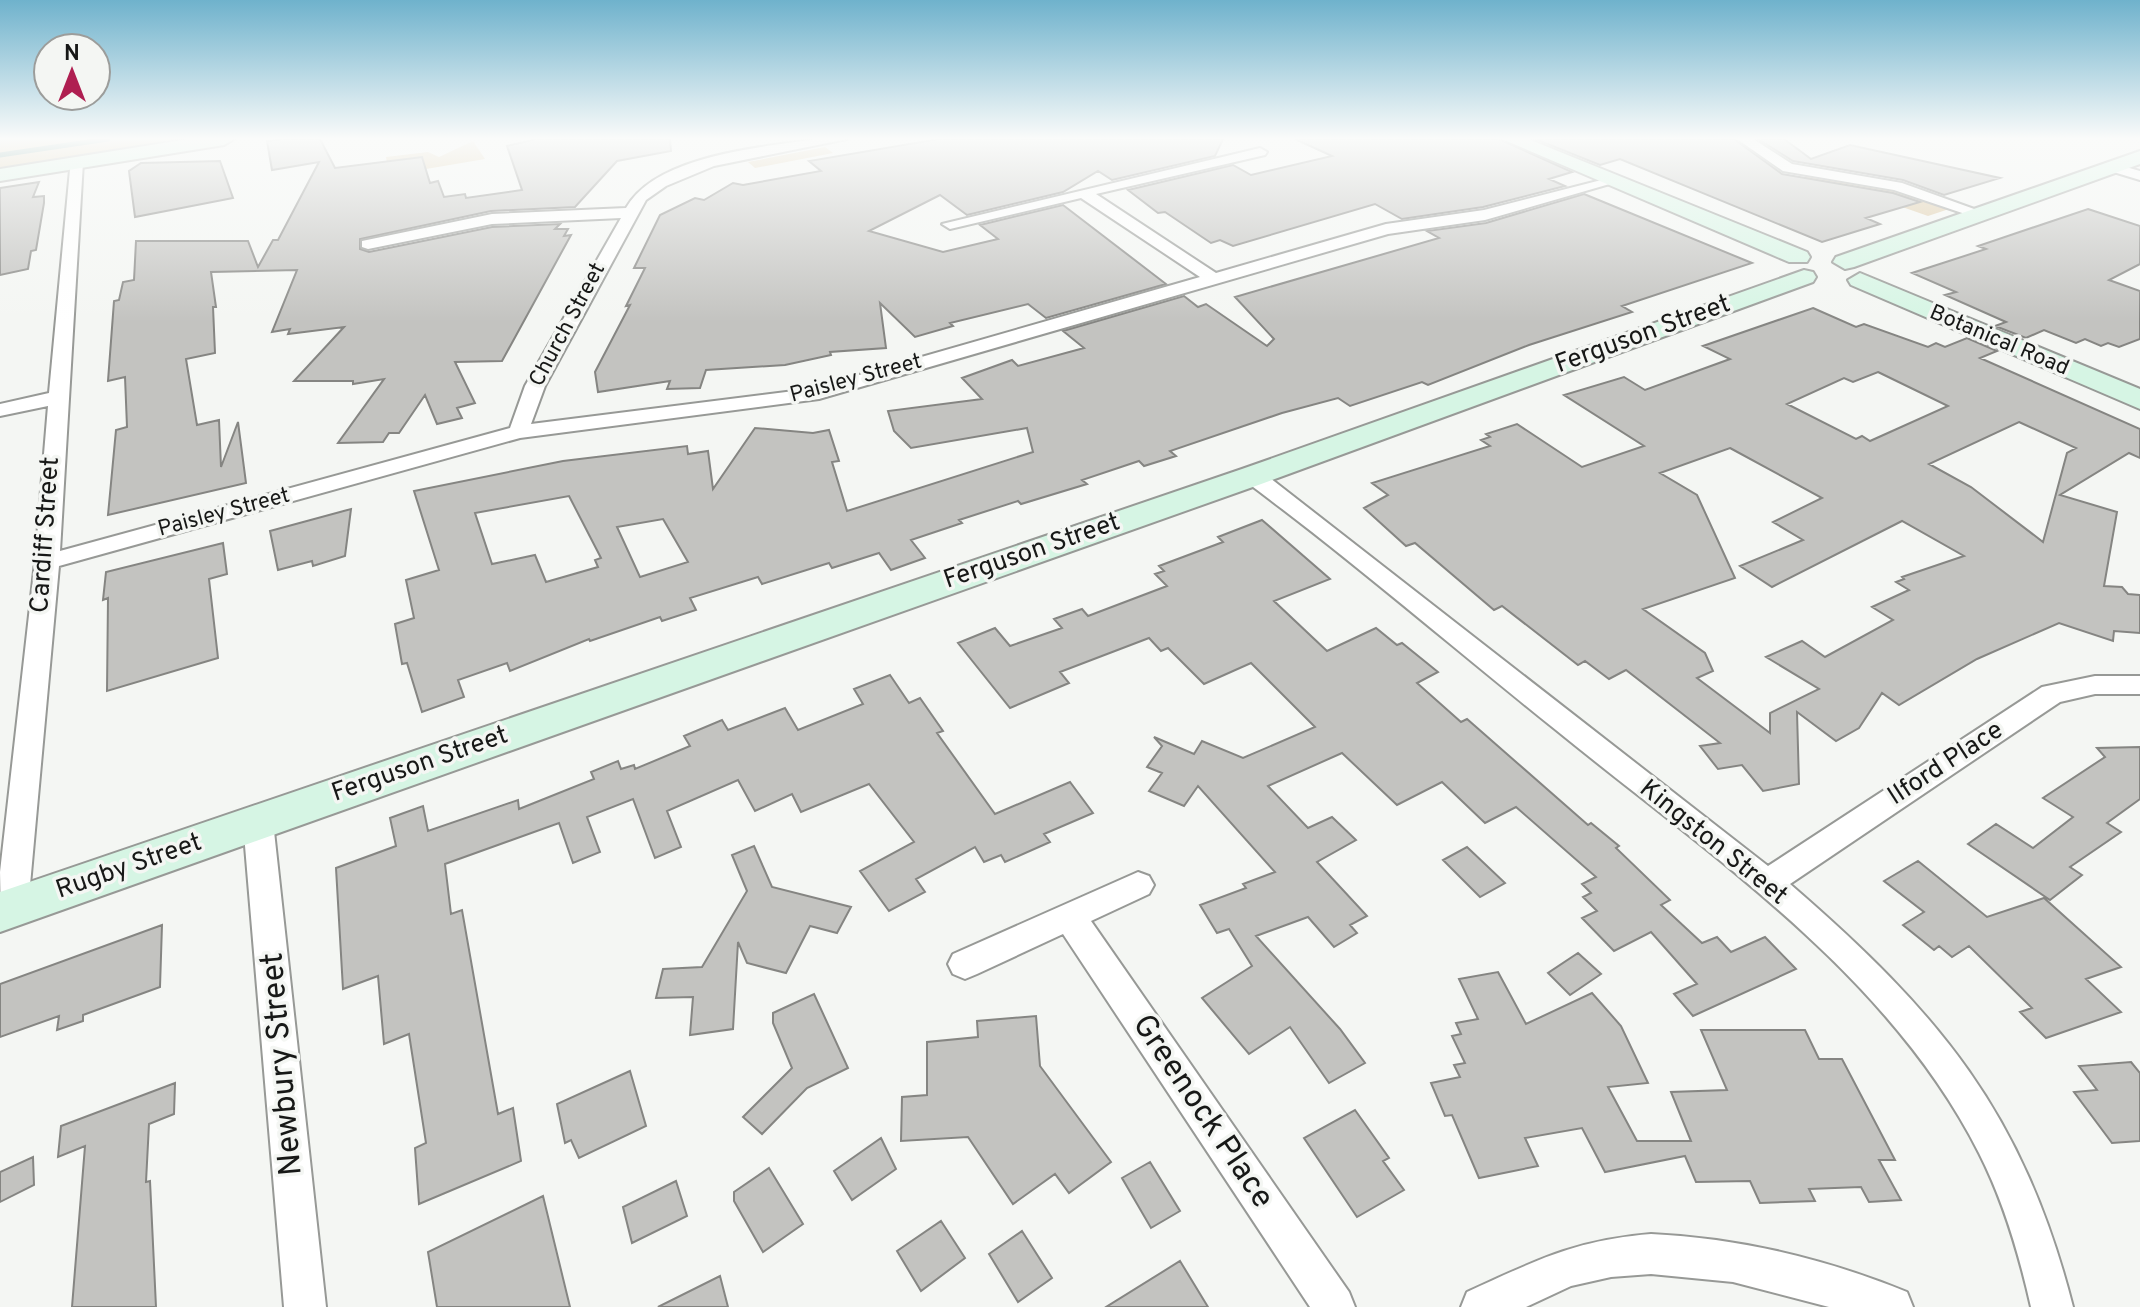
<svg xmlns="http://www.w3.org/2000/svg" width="2140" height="1307" font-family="Overpass,sans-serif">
  <rect width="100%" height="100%" fill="#f4f6f3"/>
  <path fill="#dbc69f" d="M0,139H185L0,168Z
    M473,141L485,159L426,169L417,157L387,163L386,157L428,152L439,157Z
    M825,147L833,153L755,168L748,162Z
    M1810,175L1887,186L1952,208L1928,216L1831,182L1801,178Z"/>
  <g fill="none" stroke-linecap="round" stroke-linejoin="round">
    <path stroke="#468279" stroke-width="5" d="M0,155L108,139"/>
  </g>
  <path fill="#c3c3c0" stroke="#858582" stroke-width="2" fill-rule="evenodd" d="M284,139H320L335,168L422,157L430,183L438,181L444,197L465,194L466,198L522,190L507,146L536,139H670L671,151L617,161L575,207L491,211L360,239V249L369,252L492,227L560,224L555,229H568L564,236L571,235L502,361L455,362L475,403L457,408L462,418L437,424L425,395L399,433H389L383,442L338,443L384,379L353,384V381H294L344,327L288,334L290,329L272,332L297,270L211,272L216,307H213L215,353L186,359L197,425L219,420L221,467L238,422L246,483L108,515L116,430L127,427L125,377L108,381L114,301L119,300L123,282L134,280L136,241H248L258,267L273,240H278L319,162L272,170L267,141Z
    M939,139H1223L1215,156L1112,180L1098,171L1063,192L967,215L940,195L869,231L943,252L998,239L980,225L1063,205L1166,284L1046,318L1028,304L950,323L953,326L915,337L880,303L886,348L830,352L831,355L785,365L706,370L700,388L667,389L670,381L598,392L595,372L630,305L626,306L645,268H634L660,215L695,198L704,200L733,183L743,185L821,171L809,161Z
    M1295,139H1499L1572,172L1549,179L1565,186L1483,207L1402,219L1375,204L1233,246L1220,240L1211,243L1165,212L1158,213L1128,190L1233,165L1251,175L1332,156Z
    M1535,139H1734L1782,174L1893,193L1920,202L1866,218L1880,224L1822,242L1620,159L1600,165Z
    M1758,139H1784L1811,159L1850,145L2000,178L1944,195L1903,180L1793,161Z
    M220,161L233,198L135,217L129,171L141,163Z
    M39,182L33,197L44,196V203L36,250L31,251L28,269L0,275V188Z
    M1584,194L1752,263L1622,306L1632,312L1529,345L1428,385L1422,382L1350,406L1338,398L1282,413L1170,451L1176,456L1144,466L1139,461L1082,480L1087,484L1021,504L1018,501L959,520L962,523L911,540L925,558L891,570L879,553L832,568L829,563L762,584L758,577L690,598L696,610L662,621L660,617L590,641L589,639L510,671L507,663L458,680L464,697L422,712L407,663L402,664L395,624L414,618L406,580L439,570L414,491L563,461L687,446L688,454L708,451L713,489L755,428L813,433L829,430L839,461L832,462L847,511L1033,452L1027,428L911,448L894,431L888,411L982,399L962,378L1012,360L1018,366L1084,348L1063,331L1184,296L1198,307L1206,304L1267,346L1274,339L1235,297L1439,238L1427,231L1486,223ZM569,496L601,558L595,560L598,567L546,582L535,555L492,564L475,513ZM663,519L688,562L640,577L617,527Z
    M2088,209L2140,226V264L2109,280L2140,291V339L2119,347L2108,343L2101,346L2085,339L2076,343L2044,330L2026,338L1995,326L2006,322L1945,295L1956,292L1912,273L1986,249L1978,246Z
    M1813,308L1856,327L1864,324L1928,347L1936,343L1945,347L1967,338L1997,351L1980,358L2140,429V458L2129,453L2060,495L2117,512L2104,586L2122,587L2128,594L2140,595V633L2114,631L2113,641L2059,623L1977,659L1899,705L1882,693L1859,728L1836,741L1797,712L1799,784L1763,791L1742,765L1718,769L1700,746L1720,743L1626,670L1609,679L1585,661L1578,665L1502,606L1494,610L1415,543L1406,546L1364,508L1388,495L1372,483L1490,446L1481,440L1490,437L1486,434L1517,424L1582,467L1644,446L1564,395L1624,377L1645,390L1730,359L1703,346ZM1878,372L1948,406L1870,441L1862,436L1856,439L1787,404L1844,378L1853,382ZM2019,422L2076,448L2067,453L2043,542L1971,487L1929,464ZM1730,448L1822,498L1773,522L1803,540L1740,566L1772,587L1902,521L1964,556L1902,577L1904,579L1896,582L1909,590L1872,607L1893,620L1825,657L1802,641L1766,657L1819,689L1770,713V733L1697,678L1713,671L1705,653L1643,609L1735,578L1697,495L1660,473Z
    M351,509L345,556L313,566L312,561L278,570L270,531Z
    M1262,520L1330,579L1274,601L1327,651L1376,628L1397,645L1402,643L1438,672L1417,683L1461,722L1467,719L1588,825L1591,823L1619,846L1616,848L1670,900L1661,905L1702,943L1717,937L1731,952L1765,937L1796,969L1693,1016L1674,994L1697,984L1651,932L1614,951L1582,918L1597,911L1583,897L1591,893L1582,884L1596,877L1516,807L1485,823L1442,782L1397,805L1342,753L1268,786L1308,828L1332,817L1356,840L1317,862L1367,916L1350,925L1357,933L1334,947L1308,917L1256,936L1340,1029L1365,1063L1329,1083L1290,1027L1249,1054L1202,998L1252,966L1229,929L1217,933L1200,905L1246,888L1243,884L1275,872L1198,786L1184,806L1149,791L1162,773L1147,767L1162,746L1154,737L1194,754L1202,741L1243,758L1315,727L1251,663L1204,684L1168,648L1161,651L1149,638L1060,672L1069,683L1010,708L958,643L995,628L1010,646L1062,628L1054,619L1082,609L1088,616L1167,586L1155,574L1164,571L1159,566L1223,542L1218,537Z
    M223,543L227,574L209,579L218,658L107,691L108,598L103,600L106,572Z
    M890,675L909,703L920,698L943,731L937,733L995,814L1070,782L1093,813L1044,834L1050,842L1005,862L1001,855L984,862L975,847L916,879L925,892L889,911L860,871L914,842L869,784L801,812L792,794L755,811L738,780L667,811L681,847L655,858L633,799L587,817L600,852L573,863L559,823L445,864L451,914L462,910L498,1114L513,1108L521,1161L419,1204L415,1148L426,1143L409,1034L384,1044L378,976L343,989L336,868L396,846L390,818L423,806L428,831L518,800L519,809L594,779L591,772L618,761L621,769L634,765L635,769L690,746L684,736L722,720L728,730L785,708L798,730L863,704L854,689Z
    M2140,747V799L2107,823L2121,832L2070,867L2082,875L2050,900L1968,844L1996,824L2033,848L2073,817L2043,798L2105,757L2097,748Z
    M754,846L772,887L851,907L837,933L810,926L786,973L747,963L738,942L733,1029L690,1035L693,997L656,998L663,969L702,967L747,891L732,855Z
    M1467,847L1505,883L1480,897L1443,860Z
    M1918,861L1987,917L2044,898L2121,967L2086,979L2121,1012L2046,1038L2020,1012L2032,1008L1969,946L1952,957L1939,946L1934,950L1903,925L1924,912L1884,881Z
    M162,925L160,987L83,1015V1021L57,1030L59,1016L0,1037V984Z
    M1578,953L1601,974L1570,995L1548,973Z
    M1498,972L1526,1024L1592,993L1621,1026L1648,1083L1608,1087L1637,1141H1691L1671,1092L1727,1090L1701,1030H1805L1819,1059H1842L1895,1160H1879L1901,1200L1869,1202L1861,1187L1809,1189L1815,1201L1760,1203L1750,1181L1696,1182L1685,1156L1605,1172L1582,1128L1525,1138L1538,1166L1479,1178L1452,1115L1445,1116L1431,1083L1460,1077L1454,1065L1465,1063L1452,1036L1461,1034L1456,1023L1478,1019L1459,979Z
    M814,994L848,1068L807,1088L762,1134L743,1117L792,1068L773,1023V1013Z
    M1036,1016L1040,1066L1111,1162L1069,1193L1055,1174L1013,1204L968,1137L901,1141L902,1097L927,1095V1042L978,1037L977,1021Z
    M2131,1062L2140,1073V1141L2112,1143L2074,1092L2097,1090L2079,1066Z
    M630,1071L646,1126L579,1158L571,1140L565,1143L557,1104Z
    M175,1083L174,1114L149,1124L146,1182L150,1181L156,1307H72L85,1146L58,1157L61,1126Z
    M1355,1110L1389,1158L1383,1161L1404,1190L1357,1217L1304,1138Z
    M881,1138L896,1169L852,1200L834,1171Z
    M33,1157L34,1185L0,1202V1172Z
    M1150,1162L1180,1211L1151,1228L1122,1178Z
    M769,1168L803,1224L763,1252L734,1201V1192Z
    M676,1181L687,1216L632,1243L623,1207Z
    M543,1196L570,1307H437L428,1252Z
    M941,1221L965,1258L921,1291L897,1251Z
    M1022,1231L1052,1278L1018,1302L989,1254Z
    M1180,1261L1208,1307H1106Z
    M720,1276L728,1307H658Z"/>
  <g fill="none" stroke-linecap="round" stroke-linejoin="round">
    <g stroke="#979996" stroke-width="4">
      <path id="street" d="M818,139H847L714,166L666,186L646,200L545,386L531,424L810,389L1200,277L1081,198L950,229L942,224L1260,148L1267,152L1265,155L1096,194L1216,273L1386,224L1484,210L1613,177L1620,181L1485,220L1388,234L819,399L520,438L59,566L28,907L23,917L12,920L1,917L0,872L35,562L48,406L0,416V404L49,393L71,159L83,162L60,551L510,428L525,386L621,218L492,224L368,249L362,247V241L492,214L626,208C656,155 762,147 818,139Z
        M1737,139H1753L1792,164L1902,183L1988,214L1980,219L1894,190L1783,171Z
        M2112,163L2140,171V180L2107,170V164Z
        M1253,469L1261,471L1768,866L2042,687L2095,676H2140V694H2095L2060,702L1790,884C1939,1013 2023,1112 2073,1307H2031C2019,1254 2004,1202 1979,1153C1888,973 1708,854 1556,730C1452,647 1352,560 1245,481L1242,476Z
        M258,810L269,814L273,822L326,1307H284L243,822L247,814Z
        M1138,872L1149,876L1154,885L1149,894L1091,921L1349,1292L1355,1307H1310L1063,934L977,974L965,979L953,974L948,964L953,954Z
        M1651,1234C1739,1238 1826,1259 1907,1292L1913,1307H1829L1733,1282L1651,1274L1611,1277L1571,1286L1526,1307H1461L1467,1292C1535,1261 1575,1240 1651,1234Z"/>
    </g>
    <g stroke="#979996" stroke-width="4">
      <path id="secondary" d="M189,139H234L224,145L0,181V169Z
        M1502,139H1528L1807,252L1810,257L1807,262H1789Z
        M2140,151V164L1854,267L1845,269L1833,262L1836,257Z
        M1804,270L1813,272L1816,277L1813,282L1264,483L0,932V892L1242,469Z
        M1860,273L2140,389V409L1851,285L1848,280Z"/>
    </g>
    <use href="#street" fill="#fff" fill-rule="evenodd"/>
    <use href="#secondary" fill="#d6f5e4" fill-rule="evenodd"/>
  </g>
  <linearGradient id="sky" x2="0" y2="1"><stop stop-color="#6fb2cc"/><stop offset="0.43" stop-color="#fafbfa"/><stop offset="1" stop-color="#fafbfa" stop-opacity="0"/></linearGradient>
  <rect width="2140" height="322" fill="url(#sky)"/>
  <g text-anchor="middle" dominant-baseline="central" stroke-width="7" stroke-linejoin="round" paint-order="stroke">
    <g font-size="22" fill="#171817" stroke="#f4f6f3">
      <text transform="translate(568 325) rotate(-62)">Church Street</text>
      <text transform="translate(1999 341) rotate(23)">Botanical Road</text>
      <text transform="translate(856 379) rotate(-15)">Paisley Street</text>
      <text transform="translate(224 513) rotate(-15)">Paisley Street</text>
    </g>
    <g font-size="26" fill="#171817" stroke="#f4f6f3">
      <text transform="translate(1643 335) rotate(-20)">Ferguson Street</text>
      <text transform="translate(46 535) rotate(-86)">Cardiff Street</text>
      <text transform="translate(1032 552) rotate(-19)">Ferguson Street</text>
      <text transform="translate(1946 764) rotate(-33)">Ilford Place</text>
      <text transform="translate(420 765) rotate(-19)">Ferguson Street</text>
      <text transform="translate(1713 843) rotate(39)">Kingston Street</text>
      <text transform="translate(129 867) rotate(-19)">Rugby Street</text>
    </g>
    <g font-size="32" fill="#171817" stroke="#f4f6f3">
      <text transform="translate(283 1064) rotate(-95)">Newbury Street</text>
      <text transform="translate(1202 1112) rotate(56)">Greenock Place</text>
    </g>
  </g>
  <g transform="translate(72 72)"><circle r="38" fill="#f4f6f3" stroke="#9c9d9b" stroke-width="2"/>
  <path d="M0-6L14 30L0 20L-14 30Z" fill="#af1f51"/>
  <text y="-12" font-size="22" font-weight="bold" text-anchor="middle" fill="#171817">N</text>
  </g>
</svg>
